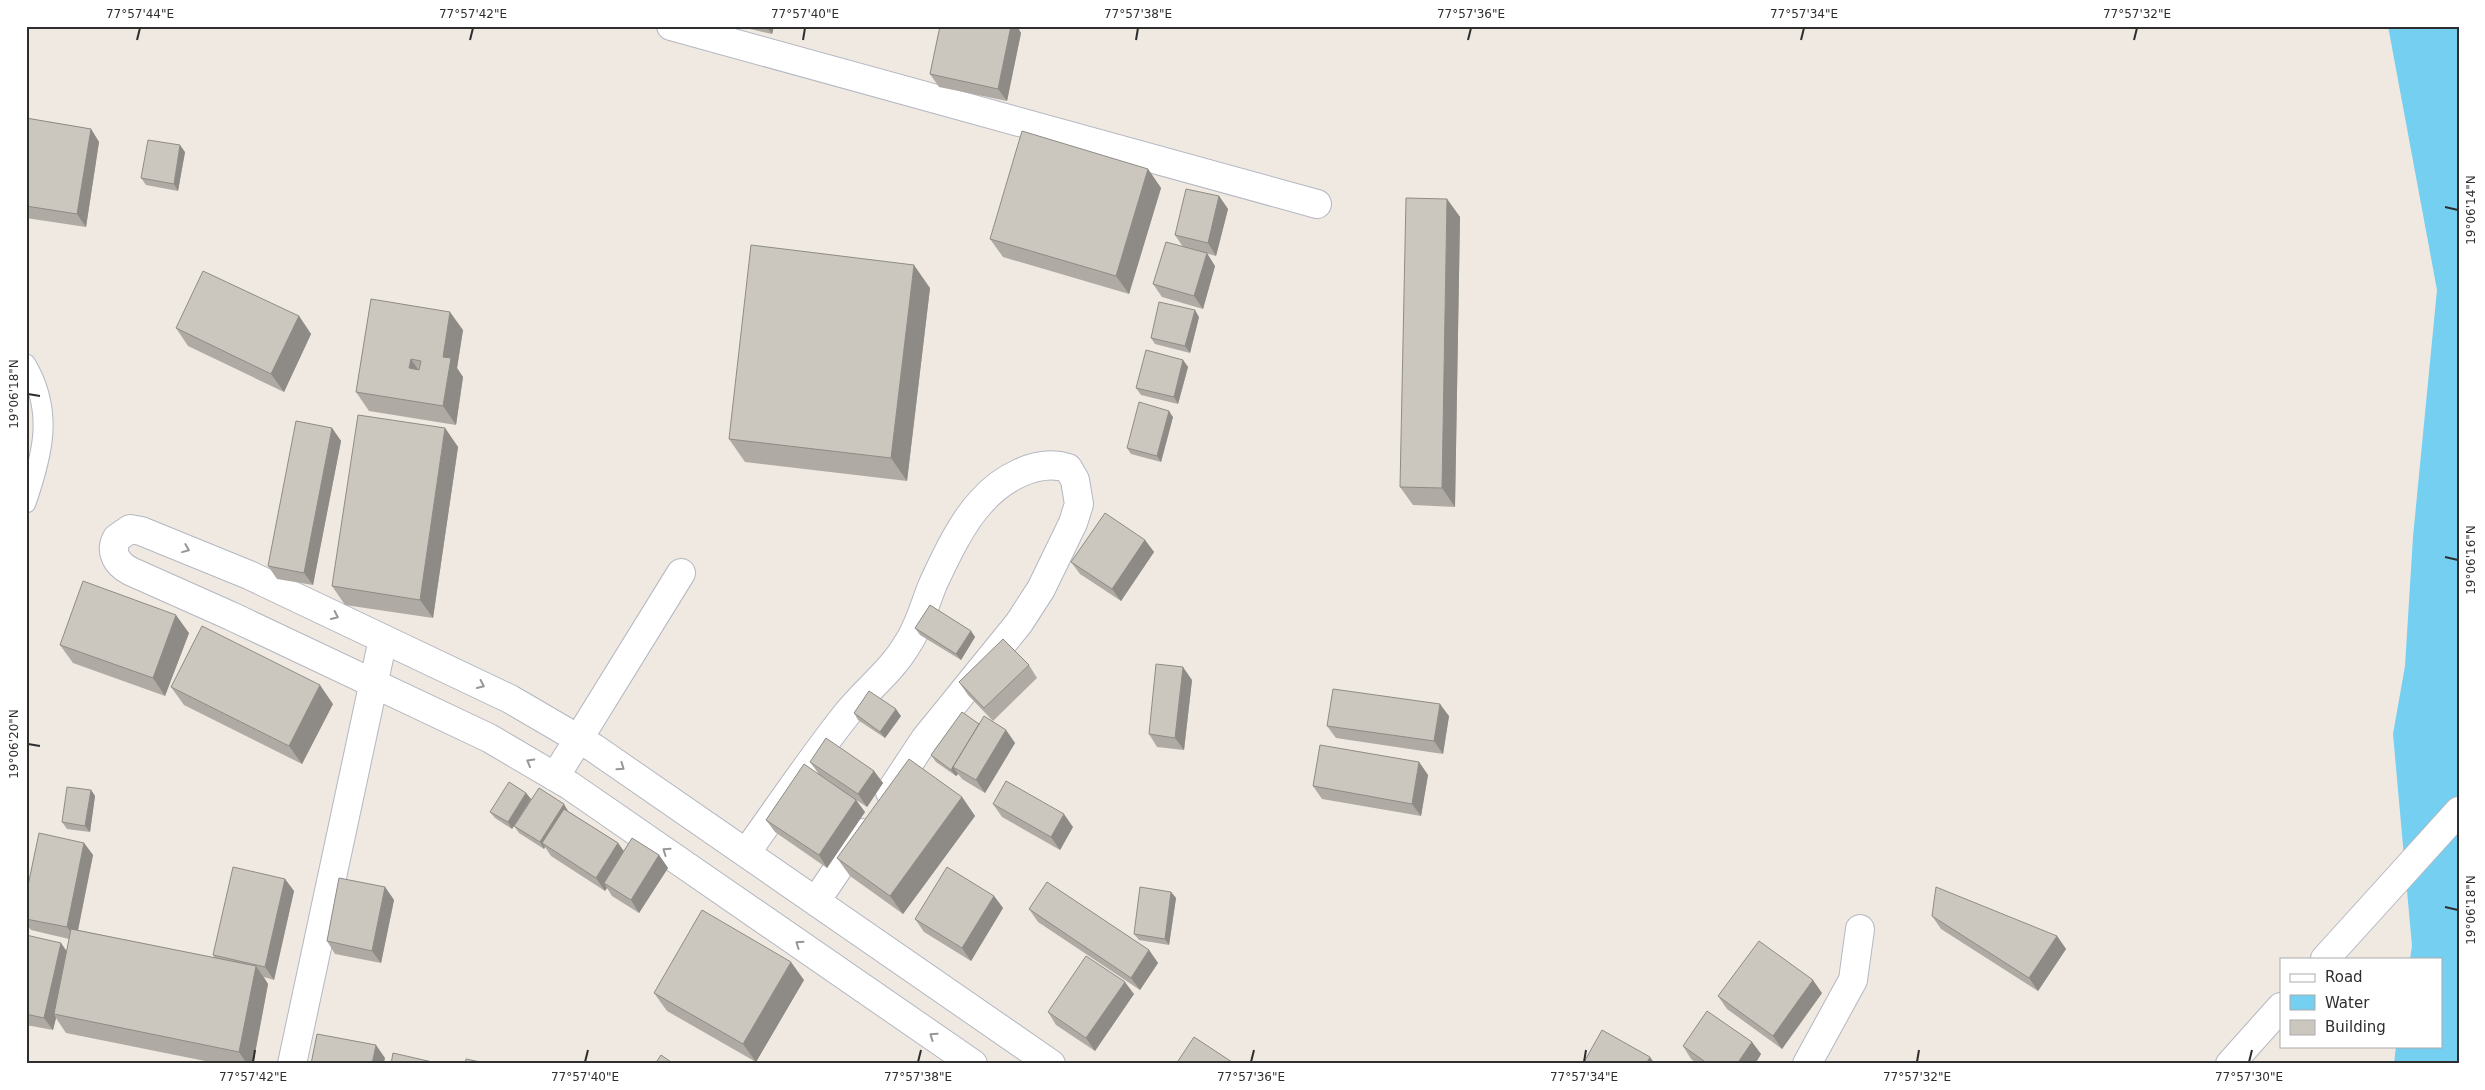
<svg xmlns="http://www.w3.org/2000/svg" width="2485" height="1090" font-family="'DejaVu Sans',sans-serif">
  <rect width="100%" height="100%" fill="#efe9e1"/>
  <path fill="#75cff0" d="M2388,26H2459V1064H2394L2396,1046H2441V959H2410L2412,946L2393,734L2405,666L2413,537L2437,290Z"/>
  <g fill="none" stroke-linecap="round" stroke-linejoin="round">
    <g stroke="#b4b7c1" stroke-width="21">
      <path id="lane" d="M26,364C54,411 43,454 26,503"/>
    </g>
    <g stroke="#b4b7c1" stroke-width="30">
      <path id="street" d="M671,26L1317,204
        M555,777L681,573
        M746,853C779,807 811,759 846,715C866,690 892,671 908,643C920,625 925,603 933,584C945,558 962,522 981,502C1001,479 1037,458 1068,468L1075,480L1079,504L1073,523L1041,589L1019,623L925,739L890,792
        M816,901L862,833
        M292,1064L383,639
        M973,1064L569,785L489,738L231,616L130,571C117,564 109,552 117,538L130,529L141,531L249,575L510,699L594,748L1051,1064
        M1807,1064L1853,980L1860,929"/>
    </g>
    <g stroke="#b4b7c1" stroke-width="30">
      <path id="secondary" d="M2325,959L2459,811
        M2230,1064L2281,1007"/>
    </g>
    <use href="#lane" stroke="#fff" stroke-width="19"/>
    <use href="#street" stroke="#fff" stroke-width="28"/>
    <use href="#secondary" stroke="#fff" stroke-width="28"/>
  </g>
  <path fill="#afaba4" d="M737,26H774L772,34Z
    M940,26H1017L1021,33L1007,101L939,87L930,74Z
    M26,118L91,129L99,142L86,227L26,218Z
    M185,152L178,191L146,185L141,178Z
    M1148,169L1161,188L1129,294L1003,257L990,239Z
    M1219,196L1228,209L1216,256L1205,253L1215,266L1203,309L1162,297L1153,284L1183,247L1175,235Z
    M1447,199L1460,217L1455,507L1413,505L1400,487Z
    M930,288L907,481L745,462L729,439Z
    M371,299L463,330L457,368L463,377L456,425L369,411L356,392Z
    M299,316L311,334L284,392L188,346L176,328Z
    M1199,317L1190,353L1155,344L1151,338Z
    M1183,360L1188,367L1178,404L1141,395L1136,388Z
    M1173,417L1161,462L1131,454L1127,448Z
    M332,428L341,441L313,585L277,579L268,566Z
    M445,428L458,447L433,618L345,605L332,586Z
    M1145,540L1154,552L1121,601L1080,574L1071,562Z
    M915,628L971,631L975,637L961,660L920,635Z
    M189,633L165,696L73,663L60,645Z
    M1029,665L1037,678L993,721L968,695L959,682Z
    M1192,680L1184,750L1157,747L1149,734Z
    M171,687L333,704L302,764L184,705Z
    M854,713L901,716L885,738L858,720Z
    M1449,716L1443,754L1336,738L1327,726Z
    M979,724L1006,730L1015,743L985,793L962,779L958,774L956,776L936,762L931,755Z
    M810,762L874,771L883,783L867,807L856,800L865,812L827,868L775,832L766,820L818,773Z
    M1419,762L1428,775L1421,816L1322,799L1313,786Z
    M91,790L95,796L90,832L67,829L62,822Z
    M526,793L531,799L512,829L495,818L490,812Z
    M962,797L975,816L903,914L850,876L837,858Z
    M993,804L1073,827L1060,850L1002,817Z
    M568,811L618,843L624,851L659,855L668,868L639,913L612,896L607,888L605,891L551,856L545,847L544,849L519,833L514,826Z
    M84,843L93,855L78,930L215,958L213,955L285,879L294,891L274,980L264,977L268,984L253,1064H220L66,1033L56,1018L53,1030L26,1025V935L67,951L69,939L31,930L26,924V895Z
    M385,887L394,900L381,963L335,954L327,941Z
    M1171,892L1176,898L1169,945L1139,940L1134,934Z
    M994,896L1003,908L971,961L924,932L915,919Z
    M1029,909L1149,950L1158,963L1140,990L1038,922Z
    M1932,916L2057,936L2066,949L2038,991L1941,929Z
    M804,980L756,1062L667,1011L654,993Z
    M1822,993L1782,1049L1727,1009L1718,996Z
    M1134,994L1095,1051L1056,1025L1048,1012Z
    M1752,1042L1761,1054L1755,1064H1698L1691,1059L1683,1046Z"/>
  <path fill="#8e8b86" d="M766,26H774L772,34Z
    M1011,26H1017L1021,33L1007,101L998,89Z
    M91,129L99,142L86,227L77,214Z
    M180,145L185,152L178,191L174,184Z
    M1148,169L1161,188L1129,294L1116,276Z
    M1219,196L1228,209L1216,256L1208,243Z
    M1447,199L1460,217L1455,507L1442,488Z
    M1207,253L1215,266L1203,309L1194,296Z
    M914,265L930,288L907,481L891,458Z
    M1195,310L1199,317L1190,353L1185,346Z
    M450,312L463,330L457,368L463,377L456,425L443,406V357Z
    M299,316L311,334L284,392L271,374Z
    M411,359L423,377L409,368Z
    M1183,360L1188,367L1178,404L1174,397Z
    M1169,411L1173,417L1161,462L1157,456Z
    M332,428L341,441L313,585L304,573Z
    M445,428L458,447L433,618L420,600Z
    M1145,540L1154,552L1121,601L1112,589Z
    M176,615L189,633L165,696L153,678Z
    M971,631L975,637L961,660L956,654Z
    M1183,667L1192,680L1184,750L1175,738Z
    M320,685L333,704L302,764L289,746Z
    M1440,704L1449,716L1443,754L1434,741Z
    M896,709L901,716L885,738L880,732Z
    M1006,730L1015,743L985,793L976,780Z
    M1419,762L1428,775L1421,816L1412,804Z
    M953,767L958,774L956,776L951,770Z
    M874,771L883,783L867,807L858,794Z
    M91,790L95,796L90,832L85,826Z
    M526,793L531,799L512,829L508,822Z
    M962,797L975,816L903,914L890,896Z
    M856,800L865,812L827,868L819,855Z
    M564,804L568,811L546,846L542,843L545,847L544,849L540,842Z
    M1064,814L1073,827L1060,850L1051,837Z
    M84,843L93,855L76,940L67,927Z
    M618,843L627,856L604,883L607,888L605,891L596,878Z
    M659,855L668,868L639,913L631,900Z
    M285,879L294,891L274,980L265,967Z
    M385,887L394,900L381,963L372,951Z
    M1171,892L1176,898L1169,945L1165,939Z
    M994,896L1003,908L971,961L962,948Z
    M2057,936L2066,949L2038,991L2029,978Z
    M61,943L70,956L54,1014L56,1018L53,1030L44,1018Z
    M1149,950L1158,963L1140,990L1131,978Z
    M791,962L804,980L756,1062L743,1044Z
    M256,966L268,984L253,1064H247L239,1052Z
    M1813,980L1822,993L1782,1049L1773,1036Z
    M1125,982L1134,994L1095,1051L1086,1038Z
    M1752,1042L1761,1054L1755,1064H1737Z
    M376,1045L385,1058L384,1064H372Z
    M1650,1057L1655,1064H1646Z"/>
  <path fill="#cbc7bf" stroke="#8e8b86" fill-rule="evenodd" d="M940,26H1011L998,89L930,74Z
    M26,118L91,129L77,214L26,206Z
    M1022,131L1148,169L1116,276L990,239Z
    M148,140L180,145L174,184L141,178Z
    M1186,189L1219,196L1208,243L1175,235Z
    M1406,198L1447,199L1442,488L1400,487Z
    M1166,242L1207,253L1194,296L1153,284Z
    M751,245L914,265L891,458L729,439Z
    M203,271L299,316L271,374L176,328Z
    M371,299L450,312L443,357L451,358L443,406L356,392ZM411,359L421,361L419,370L409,368Z
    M1159,302L1195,310L1185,346L1151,338Z
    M1146,350L1183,360L1174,397L1136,388Z
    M1139,402L1169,411L1157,456L1127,448Z
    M358,415L445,428L420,600L332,586Z
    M296,421L332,428L304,573L268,566Z
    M1105,513L1145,540L1112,589L1071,562Z
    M83,581L176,615L153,678L60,645Z
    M930,605L971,631L956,654L915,628Z
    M202,626L320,685L289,746L171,687Z
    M1003,639L1029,665L984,708L959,682Z
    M1156,664L1183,667L1175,738L1149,734Z
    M1333,689L1440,704L1434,741L1327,726Z
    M869,691L896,709L880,732L854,713Z
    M962,712L979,724L951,770L931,755Z
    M984,716L1006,730L976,780L953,767Z
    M826,738L874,771L858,794L810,762Z
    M1320,745L1419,762L1412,804L1313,786Z
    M909,759L962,797L890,896L837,858Z
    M804,764L856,800L819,855L766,820Z
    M1006,781L1064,814L1051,837L993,804Z
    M509,782L526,793L508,822L490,812Z
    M67,787L91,790L85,826L62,822Z
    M539,788L564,804L540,842L514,826Z
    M564,809L618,843L596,878L542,843Z
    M39,833L84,843L67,927L26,919V895Z
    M632,838L659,855L631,900L604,883Z
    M233,867L285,879L265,967L213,955Z
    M947,867L994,896L962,948L915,919Z
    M339,878L385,887L372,951L327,941Z
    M1047,882L1149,950L1131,978L1029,909Z
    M1140,887L1171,892L1165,939L1134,934Z
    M1936,887L2057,936L2029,978L1932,916Z
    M702,910L791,962L743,1044L654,993Z
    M71,929L256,966L239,1052L54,1014Z
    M26,935L61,943L44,1018L26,1014Z
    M1759,941L1813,980L1773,1036L1718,996Z
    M1086,956L1125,982L1086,1038L1048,1012Z
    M1707,1011L1752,1042L1737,1064H1708L1683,1046Z
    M1602,1030L1650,1057L1646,1064H1583Z
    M317,1034L376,1045L372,1064H311Z
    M1194,1037L1235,1064H1176Z
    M393,1053L441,1064H391Z
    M661,1055L674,1064H655Z
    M466,1059L490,1064H465Z"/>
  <defs><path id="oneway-chevron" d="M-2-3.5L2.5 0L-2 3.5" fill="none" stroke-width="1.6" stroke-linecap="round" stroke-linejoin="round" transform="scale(1.25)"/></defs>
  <g stroke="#969696">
    <use href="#oneway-chevron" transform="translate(186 549) rotate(22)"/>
    <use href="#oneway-chevron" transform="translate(335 616) rotate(25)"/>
    <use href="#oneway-chevron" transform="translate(481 685) rotate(25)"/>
    <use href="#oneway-chevron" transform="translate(530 762) rotate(-150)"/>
    <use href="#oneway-chevron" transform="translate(621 767) rotate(35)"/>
    <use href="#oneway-chevron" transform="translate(666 851) rotate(-145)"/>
    <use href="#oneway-chevron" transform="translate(799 944) rotate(-145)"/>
    <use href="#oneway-chevron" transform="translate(933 1036) rotate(-145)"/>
  </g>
  <path fill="none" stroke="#2e2e2e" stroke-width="2" d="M137,40L140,28M470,40L473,28M803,40L805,28M1136,40L1138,28M1468,40L1471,28M1801,40L1804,28M2134,40L2137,28M2445,207L2458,210M28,394L40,396M2445,557L2458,560M28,744L40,746M2445,907L2458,910M253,1062L255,1050M585,1062L588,1050M918,1062L921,1050M1251,1062L1254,1050M1584,1062L1586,1050M1917,1062L1919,1050M2249,1062L2252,1050"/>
  <rect width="2485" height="1090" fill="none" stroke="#ffffff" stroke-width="55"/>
  <rect x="2280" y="958" width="162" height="90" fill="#ffffff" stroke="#ababab"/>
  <rect x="2290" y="974" width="25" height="8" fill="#ffffff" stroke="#ababab"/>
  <text x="2325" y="982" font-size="15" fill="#2e2e2e">Road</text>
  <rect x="2290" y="995" width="25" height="15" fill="#75cff0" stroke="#ababab"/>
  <text x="2325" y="1008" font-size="15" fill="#2e2e2e">Water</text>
  <rect x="2290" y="1020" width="25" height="15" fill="#cbc7bf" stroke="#ababab"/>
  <text x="2325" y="1032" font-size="15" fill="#2e2e2e">Building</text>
  <rect x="28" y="28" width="2430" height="1034" fill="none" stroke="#2e2e2e" stroke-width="2"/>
  <g font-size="12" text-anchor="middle" fill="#2e2e2e">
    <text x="140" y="18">77°57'44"E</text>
    <text x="473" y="18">77°57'42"E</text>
    <text x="805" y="18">77°57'40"E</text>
    <text x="1138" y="18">77°57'38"E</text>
    <text x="1471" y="18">77°57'36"E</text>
    <text x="1804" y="18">77°57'34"E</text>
    <text x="2137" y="18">77°57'32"E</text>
    <text transform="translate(2471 210) rotate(-90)" y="4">19°06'14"N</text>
    <text transform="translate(14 394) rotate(-90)" y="4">19°06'18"N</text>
    <text transform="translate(2471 560) rotate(-90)" y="4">19°06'16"N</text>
    <text transform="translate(14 744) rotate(-90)" y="4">19°06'20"N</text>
    <text transform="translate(2471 910) rotate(-90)" y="4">19°06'18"N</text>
    <text x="253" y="1081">77°57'42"E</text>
    <text x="585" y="1081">77°57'40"E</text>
    <text x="918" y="1081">77°57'38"E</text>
    <text x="1251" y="1081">77°57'36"E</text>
    <text x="1584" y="1081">77°57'34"E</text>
    <text x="1917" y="1081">77°57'32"E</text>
    <text x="2249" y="1081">77°57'30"E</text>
  </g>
</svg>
